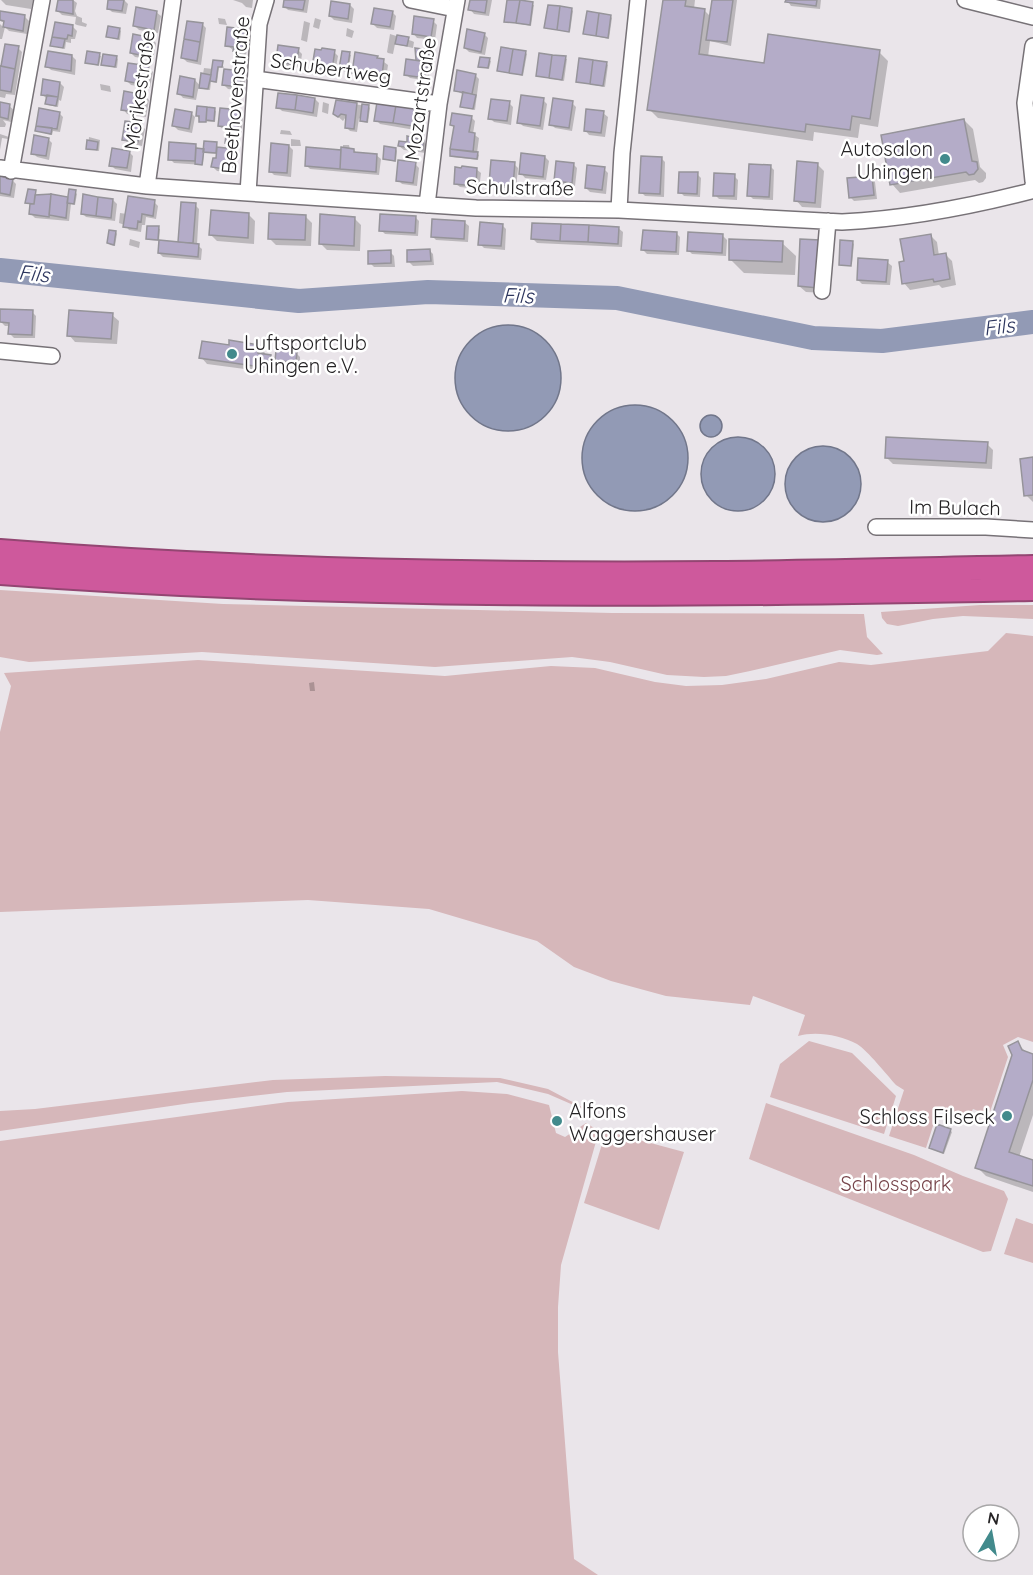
<svg xmlns="http://www.w3.org/2000/svg" width="1033" height="1575" font-family="Quicksand,sans-serif">
  <rect width="100%" height="100%" fill="#eae5ea"/>
  <path fill="#d6b7ba" d="M0,590L223,604L612,613L864,614L867,637L883,654L877,655L840,650L750,671L726,676L704,677L667,675L610,662L572,657L435,667L202,652L29,662L0,657Z
    M980,605H1033V619L963,616L933,619L898,626L887,624L882,618L881,612Z
    M1006,633L1033,636V1042L1018,1037L1003,1045L1008,1057L989,1115L973,1109L968,1119L938,1110L926,1148L889,1136L904,1090L896,1085C887,1075 868,1051 857,1044C840,1035 816,1031 798,1036L805,1015L753,996L750,1005L666,996L611,981L574,967L537,941L429,909L308,900L0,912V732L11,686L4,673L198,660L445,676L551,666L595,668L655,682L686,686L722,685L766,679L839,662L871,665L988,651Z
    M809,1041L852,1053L896,1096L884,1134L770,1097L780,1064Z
    M385,1076L500,1078L548,1089L601,1117L548,1094L497,1082L287,1092L191,1103L0,1131V1111L35,1109L273,1080Z
    M462,1091L507,1094L549,1105L556,1133L565,1137L586,1123L599,1131L561,1265L558,1307V1352L574,1559L598,1575H0V1141L288,1102Z
    M766,1103L914,1155L963,1176L1004,1191L1008,1199L991,1251L983,1252L749,1159Z
    M606,1131L684,1152L659,1230L584,1203Z
    M1016,1218L1033,1224V1263L1004,1254Z"/>
  <path fill="#929ab5" stroke="#71768a" stroke-width="1.5" d="M455 378a53 53 0 1 1 106 0a53 53 0 1 1-106 0Z
    M582 458a53 53 0 1 1 106 0a53 53 0 1 1-106 0Z
    M700 426a11 11 0 1 1 22 0a11 11 0 1 1-22 0Z
    M701 474a37 37 0 1 1 74 0a37 37 0 1 1-74 0Z
    M785 484a38 38 0 1 1 76 0a38 38 0 1 1-76 0Z"/>
  <path fill="#0003" d="M1,0H33L31,9L6,5Z
    M60,0H73L77,3L75,11L77,16L82,18V22L87,24L86,27L77,25L75,24L76,17L62,15L58,11Z
    M110,0H124L128,4L126,14L112,12L108,8Z
    M233,0H253L252,8L246,7L242,3Z
    M285,0H309L307,13L288,10L284,6Z
    M472,0H492L489,16L474,14L470,9Z
    M508,0L534,5L531,26L505,21Z
    M664,0H695L694,9L704,10L711,17L713,0H737L731,46L710,41L708,57L765,65L879,52L888,61L878,127L860,124L858,138L814,132L813,141L658,118L649,109Z
    M787,0H821L820,9L791,6Z
    M350,5L354,9L352,23L334,20L330,16Z
    M572,10L573,11L570,32L546,28Z
    M156,12L161,16L158,33L139,30L135,26Z
    M392,12L396,16L394,30L377,28L373,24Z
    M0,13L25,17L29,21L27,34L9,31L5,27L2,39H0V24L4,28L5,23L0,21Z
    M610,16L612,18L609,39L585,34Z
    M218,18L225,19L227,25L219,24Z
    M315,18L321,20L319,29L313,27Z
    M304,21L310,23L307,42L301,40Z
    M433,21L437,25L435,40L417,38L413,33Z
    M202,24L206,28L201,65L187,62L183,58Z
    M73,27L77,31L75,39H71V43L66,42L65,49L52,45L56,38L54,36Z
    M347,28L354,31L352,38L346,36Z
    M119,29L121,31L120,40L108,37Z
    M244,30L248,34L246,55H239L243,58V63L235,62L234,56L241,57L227,45Z
    M390,34L412,41L414,42L413,48L395,44L393,54L388,53L387,52Z
    M484,34L488,38L485,55L469,52L465,48Z
    M152,39L156,43L153,60L135,57L131,53Z
    M6,46L18,48L22,52L15,95L6,94L5,98L0,97V77Z
    M298,50L302,54L300,68L282,65L277,61Z
    M417,50L430,53L429,81L410,78L405,74L417,62Z
    M334,52L338,56L335,73L317,70L313,66Z
    M525,52L527,54L523,76L499,70Z
    M349,54L351,55L348,71L342,70L341,69Z
    M99,55L101,56L99,66L87,63Z
    M72,56L76,60L75,75L51,70L47,66Z
    M116,57L118,59L117,68L103,65Z
    M377,57L388,65L386,79L357,77L353,73Z
    M565,58L567,59L564,81L538,76Z
    M489,60L491,61L489,69L480,66Z
    M222,63L224,68L219,67L217,83L211,82L210,90L203,89L199,85L196,100L183,98L179,93L195,80L201,87L204,68L213,69Z
    M606,63L608,65L605,87L578,82Z
    M149,68L153,72L150,88L131,85L127,81Z
    M242,72L246,76L244,91L228,89L224,85Z
    M475,75L479,79L475,110L462,106L464,95L455,90Z
    M60,83L64,87L61,101L59,100L58,107L48,105L46,98L42,94Z
    M100,84L110,86L111,92L101,90Z
    M145,96L149,100L146,117L127,114L123,109Z
    M315,99L319,103L317,117L282,111L278,107Z
    M543,100L547,104L543,130L523,126L519,122Z
    M323,102L329,104L328,114L322,112Z
    M337,102L368,106L370,108L368,123L363,122L359,118L357,132L350,131L346,127L348,114L343,121L335,114Z
    M509,103L513,107L511,125L494,122L490,118Z
    M572,103L576,107L572,131L555,128L551,124Z
    M0,104L9,106L14,110L11,122L3,120L6,124L5,127H0Z
    M414,109L418,114L415,130L380,124L376,120Z
    M214,110L216,111L215,122L200,121L197,115Z
    M239,111L243,115L242,132L224,130L219,126Z
    M59,113L63,117L60,132L53,131L52,135L37,131Z
    M191,113L195,117L192,133L178,130L174,126Z
    M603,113L608,117L605,137L589,135L585,130Z
    M471,117L475,121L473,134L479,138L477,153L479,155L478,160L453,157L451,156L455,128L452,125Z
    M964,120L973,129L980,167L986,173V178L983,182L979,183L975,180L900,193L892,184Z
    M141,125L145,129L142,146L128,143L124,139Z
    M281,130L290,131L292,135L280,134Z
    M0,134L9,137L8,139L2,138L0,150Z
    M89,137L100,140L99,151L88,148Z
    M48,139L52,143L49,160L37,157L33,153Z
    M291,139L300,140L301,146H291Z
    M424,142L428,146L426,153L404,150L399,146Z
    M217,144L218,149L233,151L237,155L235,173L217,171L213,167L218,154L204,153L203,165L174,163L170,159L196,146L200,150H205Z
    M343,145H349L350,150H354L358,154L376,155L381,159L379,175L310,169L306,165L343,152Z
    M289,146L293,150L291,177L274,175L270,171Z
    M396,149L397,151L396,162L384,159Z
    M129,152L133,156L131,172L115,169L111,165Z
    M545,157L549,161L546,180L525,178L521,173Z
    M661,158L665,162L664,197L645,196L641,192Z
    M415,164L419,168L417,186L402,184L398,180Z
    M514,164L518,168L516,189L495,187L491,183Z
    M573,164L577,168L575,186L560,185L555,181Z
    M817,164L824,171L821,208L802,207L796,200Z
    M770,166L774,170L773,200L753,199L749,195Z
    M476,169L481,173L479,189L460,187L455,183Z
    M604,169L608,173L606,194L590,192L586,188Z
    M697,174L701,178L700,197L684,196L680,192Z
    M734,176L738,180L737,200L719,199L715,195Z
    M0,178L12,180L16,184L14,198L0,196Z
    M871,178L875,182L877,199L854,201L850,197Z
    M35,192L36,196L69,198L75,192L77,194L75,205L71,204L69,221L35,218L31,214L32,205L27,203Z
    M113,200L117,204L115,221L86,217L82,213Z
    M154,202L158,206L156,219L146,217L145,225H142L141,232L129,230L125,225L119,223L120,213L127,214Z
    M195,205L199,209L197,245L202,249L201,260L163,257L159,253L179,244Z
    M248,214L255,221L254,244L217,241L210,234Z
    M305,216L312,223L311,246L276,245L269,238Z
    M415,217L419,221L418,236L385,234L381,230Z
    M354,218L361,225L360,251L327,250L320,243Z
    M464,222L469,226L468,242L436,240L432,236Z
    M502,225L506,229L505,250L484,248L480,244Z
    M158,228L160,229L159,241L149,240L147,239Z
    M618,228L623,232L622,247L537,243L533,239Z
    M116,232L117,234L115,246L110,245L109,243Z
    M676,233L680,237L679,255L647,254L643,250Z
    M930,235L937,242L939,256L946,255L952,261L956,285L942,288L939,285L910,290L904,283L905,263Z
    M723,236L727,240L726,256L692,254L688,250Z
    M130,239L140,242L139,248L129,245Z
    M801,240L824,293L806,292L799,286Z
    M852,242L854,244L852,264H840Z
    M782,243L796,256L795,275L744,273L730,259Z
    M429,250L433,254L434,265L413,266L409,262Z
    M390,252L394,256L395,267H374L370,263Z
    M887,262L892,266L890,285L862,284L858,280Z
    M32,312L36,316L35,338H14L10,334V326H5L1,322Z
    M112,315L119,321L117,344L75,342L69,335Z
    M259,346L265,353V356H270L277,363L278,352L296,353L300,357V366L281,364L277,360L275,373L207,364L201,357L230,347Z
    M987,444L993,450L992,469L893,464L886,457Z
    M1033,459V502L1026,495Z
    M314,682L315,691H310L309,683Z
    M1017,1043L1027,1053L1033,1055V1115L1019,1157L1033,1162V1192L986,1176L977,1167Z
    M950,1130L952,1132L944,1154L930,1148Z"/>
  <g fill="none" stroke-linecap="round" stroke-linejoin="round">
    <path stroke="#929ab5" stroke-width="24" d="M0,270L299,301L428,292L617,298L813,338L882,341L1033,322"/>
  </g>
  <path fill="#b4acc8" stroke="#96949a" stroke-width="1.5" d="M58,0H73V14L56,11Z
    M108,0H124L122,11L107,9Z
    M284,0H305L303,10L283,7Z
    M470,0H487L485,13L468,10Z
    M507,0H520L516,23L504,22Z
    M520,0L533,2L530,25L516,23Z
    M663,0H686L685,6L705,9L699,54L764,63L768,34L880,50L870,119L852,116L850,130L806,124L805,132L647,110Z
    M712,0H733L727,42L706,40Z
    M786,0H817L816,6L785,2Z
    M331,1L350,4L348,19L329,16Z
    M548,5L560,6L557,30L544,28Z
    M560,6L572,8L569,32L557,30Z
    M136,7L157,11L154,30L133,26Z
    M374,8L393,11L390,27L371,24Z
    M0,11L25,15L23,31L3,27L4,21L0,20Z
    M587,11L599,13L596,36L583,34Z
    M599,13L611,15L608,38L596,36Z
    M414,16L434,19L431,37L412,34Z
    M187,21L203,23L200,42L184,39Z
    M55,22L73,25L72,36L68,35L67,39L52,37Z
    M108,26L120,28L118,39L106,37Z
    M227,27L245,29L242,52L233,51L234,47L225,46Z
    M467,29L485,33L481,52L464,48Z
    M133,34L153,38L150,57L130,53Z
    M397,35L409,37L407,46L395,44Z
    M52,37L65,39L63,48L50,46Z
    M184,39L200,42L197,61L181,58Z
    M5,44L19,46L15,69L1,66Z
    M278,45L299,48L296,65L276,61Z
    M501,47L513,49L509,73L497,71Z
    M322,48L335,50L332,70L312,67L315,49L321,50Z
    M415,48L429,50L428,62L416,60Z
    M513,49L526,51L522,75L509,73Z
    M48,51L72,55L71,71L45,67Z
    M87,51L100,53L98,65L85,63Z
    M342,51L350,52L347,71L339,69Z
    M355,52L378,56L377,58L384,59L382,76L352,73Z
    M539,53L552,55L549,78L536,76Z
    M103,54L117,56L115,67L101,65Z
    M552,55L566,56L562,80L549,78Z
    M480,57L490,58L488,68L478,67Z
    M579,58L593,60L590,84L576,82Z
    M406,59L428,62L425,78L404,75Z
    M213,60L223,61L222,67H218L216,82L210,81Z
    M593,60L607,62L603,86L590,84Z
    M128,63L149,66L146,85L125,81Z
    M0,66L15,69L11,92L0,90Z
    M224,69L242,71L240,87L222,85Z
    M457,70L476,74L472,94L454,91Z
    M201,73L211,75L208,89L199,88Z
    M180,76L195,79L193,97L177,94Z
    M43,79L60,82L58,97L41,95Z
    M124,91L145,95L143,113L121,110Z
    M463,92L476,95L473,109L460,107Z
    M278,93L297,95L295,110L276,108Z
    M47,95L58,97L56,106L45,104Z
    M297,95L315,98L313,113L295,110Z
    M521,95L544,98L540,126L517,123Z
    M553,98L573,101L569,128L549,125Z
    M491,99L510,101L507,121L488,119Z
    M336,100L357,103L354,129L345,128L346,115L341,114L338,117L333,114Z
    M0,102L10,104L8,119L0,117Z
    M377,102L396,105L393,123L374,121Z
    M362,104L369,105L367,122L360,121Z
    M396,105L415,108L412,126L393,123Z
    M197,106L207,107L206,122H199V116H196Z
    M207,107L215,108L214,121L206,120Z
    M39,108L60,112L57,129L36,126Z
    M220,108L240,110L238,128L218,126Z
    M175,109L192,112L189,129L172,126Z
    M586,109L604,111L601,133L584,131Z
    M452,113L472,116L469,132L475,133L473,152L450,149L454,126L450,125Z
    M964,119L972,161L977,162L978,169L974,174L969,175L966,172L890,185L881,135Z
    M125,121L142,123L138,142L122,140Z
    M36,126L52,128L51,134L35,131Z
    M34,135L49,138L46,156L31,154Z
    M226,135L238,136L237,144L225,143Z
    M407,136L424,140L423,150L398,146L399,141L407,142Z
    M87,140L98,142L97,150L86,149Z
    M204,141L217,142L216,153L203,152Z
    M169,142L196,144L195,161L168,160Z
    M271,143L289,145L287,173L269,172Z
    M384,146L396,148L395,161L383,159Z
    M217,147L234,149L231,170L211,167L213,158H216Z
    M306,147L341,150L340,169L305,166Z
    M341,147L354,149V152L377,154L376,172L340,169Z
    M112,148L130,151L127,168L109,166Z
    M196,148L204,149L202,165L195,164Z
    M450,149L478,152L477,159L450,156Z
    M521,153L545,156L543,177L519,174Z
    M641,156L662,157L660,194L639,193Z
    M398,160L416,162L413,183L396,181Z
    M491,160L515,162L513,186L489,184Z
    M556,161L574,163L572,183L554,181Z
    M797,161L818,163L815,203L794,201Z
    M749,164L771,165L769,197L747,196Z
    M587,165L605,167L602,190L585,188Z
    M462,166L477,168L476,186L454,184L455,167L461,168Z
    M679,172H698L697,194L678,193Z
    M714,173L735,174L734,196H713Z
    M0,176L13,179L10,195L0,193Z
    M872,176L874,195L849,198L847,178Z
    M28,189L36,190L34,204L25,203Z
    M69,189L76,190L74,204L67,203Z
    M51,194L49,217L29,214L30,204H34L35,195Z
    M51,194L68,197L66,218L49,215Z
    M83,194L98,197L96,216L81,214Z
    M128,196L155,200L153,216L142,214L141,222L138,221L137,229L123,227Z
    M98,197L113,199L111,218L96,216Z
    M181,202L196,203L193,243L178,242Z
    M211,210L249,213L248,238L209,235Z
    M269,213L306,215L305,240L268,239Z
    M320,214L355,217L354,246L319,244Z
    M380,214L416,216L415,233L379,231Z
    M432,219L465,221L464,239L431,237Z
    M480,222L503,224L501,246L478,245Z
    M532,223L561,224L560,241L531,239Z
    M561,224L589,225L588,242L560,241Z
    M589,225L619,227L618,244L588,242Z
    M147,226H159L158,240L146,239Z
    M109,230L116,231L114,245L107,243Z
    M643,230L677,232L676,252L641,250Z
    M688,232L723,234L722,253L687,251Z
    M931,234L934,255L946,253L950,279L934,282L933,279L902,284L899,262L904,261L900,239Z
    M729,239L783,241L782,262L729,260Z
    M800,239L820,240L818,288L798,286Z
    M159,240L199,244L198,257L158,253Z
    M840,240L853,241L851,266L839,265Z
    M430,249L431,261L407,262V250Z
    M391,250V263L368,264V251Z
    M858,258L888,260L886,282L857,280Z
    M0,309L33,310L32,335L8,334L9,323L0,322Z
    M69,310L113,313L111,339L67,336Z
    M229,340L259,345L258,353L271,355L269,368L199,358L202,341L229,345Z
    M276,350L297,352L296,362L275,361Z
    M886,437L988,442L986,463L885,458Z
    M1033,457V495L1024,496L1020,459Z
    M1018,1041L1022,1050L1033,1054V1080L1009,1152L1033,1160V1186L975,1168L1012,1055L1008,1046Z
    M937,1124L951,1129L943,1153L929,1148Z"/>
  <g fill="none" stroke-linecap="round" stroke-linejoin="round">
    <g stroke="#777277" stroke-width="18">
      <path id="minor" d="M411,0L455,9
        M965,0L1033,17
        M1033,46L1025,103L1033,181
        M255,79L439,104
        M0,168L147,186L248,193L476,208L619,210L842,222C906,219 969,207 1031,191L1033,185
        M11,171L42,0
        M147,186L173,0
        M248,193L259,24L266,0
        M427,205L439,104L457,0
        M619,210L622,153L638,0
        M822,291L828,221
        M0,351L52,356
        M876,527H986L1033,530"/>
    </g>
    <g stroke="#934672" stroke-width="26">
      <path id="highway" d="M0,551C238,570 478,575 716,573C822,572 927,569 1033,567
        M0,573C344,599 689,596 1033,589"/>
    </g>
    <use href="#minor" stroke="#fff" stroke-width="15"/>
    <use href="#highway" stroke="#ce599c" stroke-width="22"/>
  </g>
  <g fill="#428a8c" stroke="#fff" stroke-width="2">
    <circle cx="945" cy="159" r="6"/>
    <circle cx="232" cy="354" r="6"/>
    <circle cx="1007" cy="1116" r="6"/>
    <circle cx="557" cy="1121" r="6"/>
  </g>
  <g text-anchor="middle" dominant-baseline="central" stroke-width="5" stroke-linejoin="round" paint-order="stroke">
    <g font-size="20" fill="#252325" stroke="#fff">
      <text transform="translate(331 68) rotate(8)">Schubertweg</text>
      <text transform="translate(139 90) rotate(-82)">Mörikestraße</text>
      <text transform="translate(235 95) rotate(-85)">Beethovenstraße</text>
      <text transform="translate(420 99) rotate(-82)">Mozartstraße</text>
      <text transform="translate(520 187) rotate(1)">Schulstraße</text>
      <text transform="translate(955 507) rotate(1)">Im Bulach</text>
    </g>
    <g font-size="20" fill="#252325" stroke="#fff" text-anchor="end">
      <text x="933" y="148">Autosalon<tspan x="933" dy="23">Uhingen</tspan></text>
      <text x="244" y="342" text-anchor="start">Luftsportclub<tspan x="244" dy="23">Uhingen e.V.</tspan></text>
      <text x="569" y="1110" text-anchor="start">Alfons<tspan x="569" dy="23">Waggershauser</tspan></text>
      <text x="995" y="1116">Schloss Filseck</text>
    </g>
    <g font-size="20" fill="#764349" stroke="#fff">
      <text x="896" y="1183">Schlosspark</text>
    </g>
    <g font-size="21" font-style="italic" fill="#2d365e" stroke="#fff">
      <text transform="translate(34 273) rotate(6)">Fils</text>
      <text transform="translate(518 295) rotate(2)">Fils</text>
      <text transform="translate(999 326) rotate(-7)">Fils</text>
    </g>
  </g>
  <g transform="translate(991 1533) rotate(10)"><circle r="28" fill="#ffffff" stroke="#a8a7a8" stroke-width="1.5"/>
  <path d="M0-4.5L10 22L0 15L-10 22Z" fill="#428a8c"/>
  <text y="-9" font-size="16" font-weight="bold" text-anchor="middle" fill="#252325">N</text>
  </g>
</svg>
